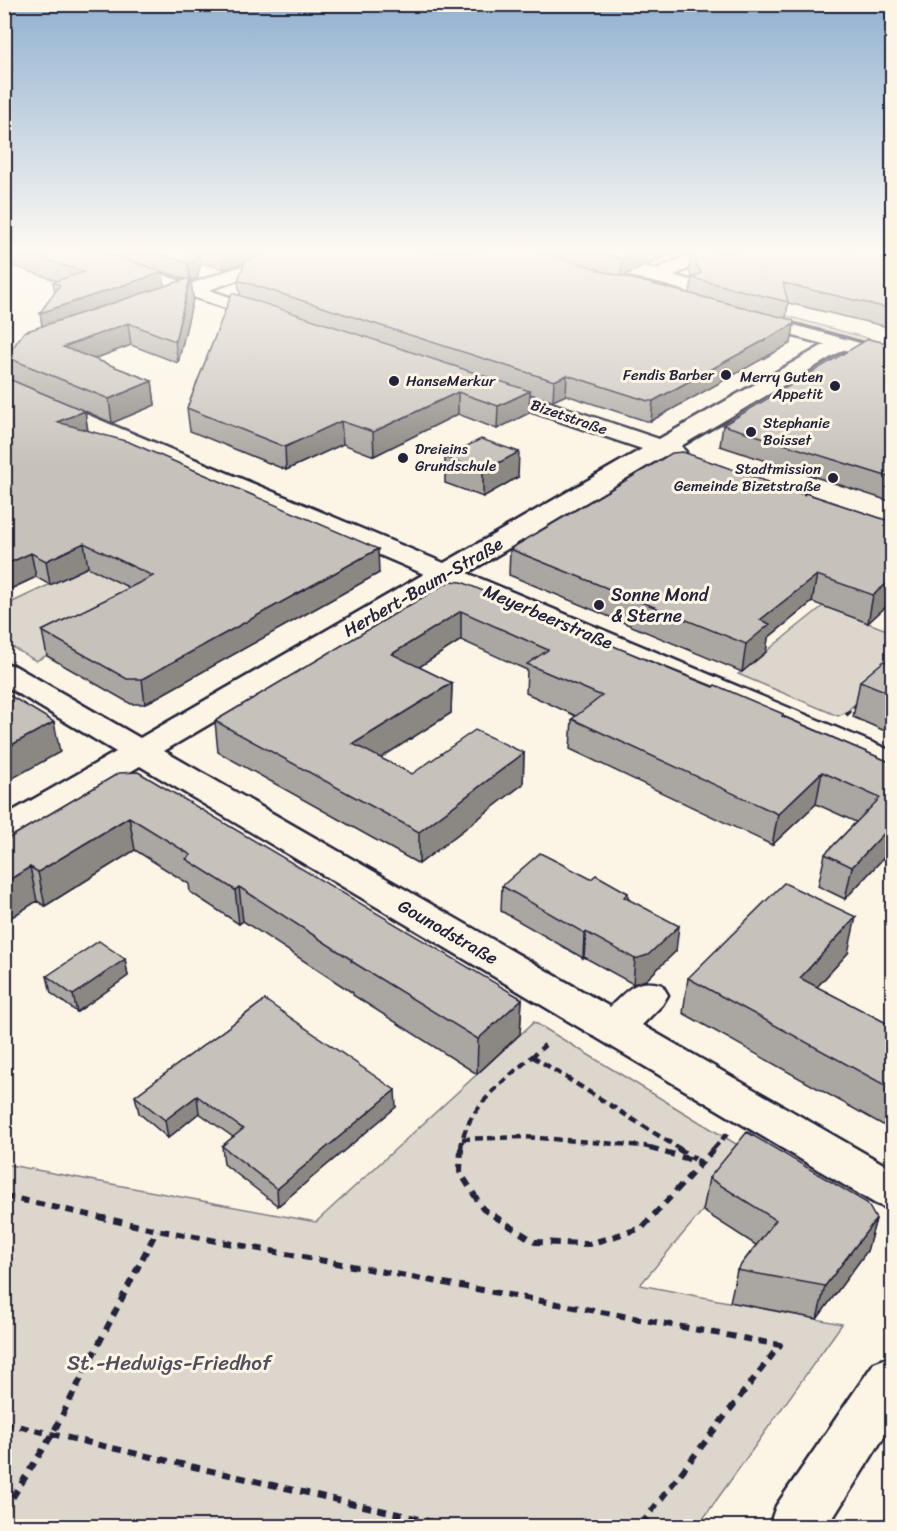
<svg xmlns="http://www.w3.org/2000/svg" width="897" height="1531" font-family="Sriracha,sans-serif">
  <rect width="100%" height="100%" fill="#fcf5e5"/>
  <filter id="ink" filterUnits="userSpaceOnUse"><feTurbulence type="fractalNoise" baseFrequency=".0167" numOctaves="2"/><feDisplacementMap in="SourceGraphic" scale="12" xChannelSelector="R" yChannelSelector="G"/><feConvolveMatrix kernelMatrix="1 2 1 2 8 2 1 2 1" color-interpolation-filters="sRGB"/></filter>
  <g filter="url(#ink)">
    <path fill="#dcd6cc" stroke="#7f7c84" stroke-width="1.5" d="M685,288L892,345V353L664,292Z
      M108,557L156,600L36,661L5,643L4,606Z
      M823,606L892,632V670L845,713L838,716L738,674Z
      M534,1022L751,1153L640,1285L842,1324L698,1526H5L4,1164L316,1222Z"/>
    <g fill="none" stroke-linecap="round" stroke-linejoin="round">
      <g stroke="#22223b" stroke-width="5">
        <path id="minor" d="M66,251H93L190,284L284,251H311L308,255L209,290L277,313L280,317L277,321L270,323L190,296H177L175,291L69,255Z
          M698,251H722L719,255L661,281H647L645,277L647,273Z
          M841,337L848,339L851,343L848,347L681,446L686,452L682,457L674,459L664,456L467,573L892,751V773L880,770L447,584L164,751L610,1007C628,990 636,977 662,985L668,995L662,1005L642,1025L892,1169V1210L876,1204L140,766L16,839L4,842V816L116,752L4,685V663L15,666L140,738L424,574L4,394V380L444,563L642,449L479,394L476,389L479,384L487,382L495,384L659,439L834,339Z
          M892,1356V1424L828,1526H769L776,1506L874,1363Z"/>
      </g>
      <g stroke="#22223b" stroke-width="5">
        <path id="major" d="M542,251C606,251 680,277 741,296L744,300L741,304L734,306L669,286L545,255Z
          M750,312L892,351V363L743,322L740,318L743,314Z"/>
      </g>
      <path stroke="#22223b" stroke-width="4" stroke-dasharray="6 4.5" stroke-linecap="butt" d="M846,715L858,704"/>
      <path stroke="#22223b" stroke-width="4.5" stroke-dasharray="8 5" stroke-linecap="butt" d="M532,1056L680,1149
        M462,1139L525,1137L644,1146L656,1149
        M461,1149C464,1106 515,1073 545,1045
        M713,1149L728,1133"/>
      <path stroke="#22223b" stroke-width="6" stroke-dasharray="9 7" stroke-linecap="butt" d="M461,1148L460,1172L483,1209L535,1242L589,1244L642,1228L715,1148
        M650,1148L700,1162
        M677,1148L695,1159
        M4,1196L157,1230L780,1345L640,1526
        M4,1423L450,1526
        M4,1511L52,1435L157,1230"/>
      <use href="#minor" fill="#fcf5e5" fill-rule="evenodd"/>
      <use href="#major" fill="#fcf5e5" fill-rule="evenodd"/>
      <path stroke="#22223b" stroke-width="1.5" d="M608,271L707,298
        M778,320L892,351"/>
    </g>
    <path fill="#aaa6a1" stroke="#22223b" stroke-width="1.5" d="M4,251H100L165,286L186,279L100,251H692L681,256L678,251L622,276L690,294L692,278L689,271L691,253L892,251V502L720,446L723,425L884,342L888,327L788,303L786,318L794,324L791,343L651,421H646L566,395L553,401L530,394L529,413L497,429L458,414L374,456L343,444L286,470L190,431L187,408L240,295L238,280L245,262L224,269L201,263L197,278L191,280L193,299L178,363L131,345L94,359L152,381L155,405L112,423L85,411L88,431L379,573L145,704H131L47,656L42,631L130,588L88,567L50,585L36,577L4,592L10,380L6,357L42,326L40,313L55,292L53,282L58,281L4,263Z
      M445,457L518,477L483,497L445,483Z
      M802,492L892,522V601L868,623L812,602L768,638L766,652L742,672L509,575L510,549L801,494Z
      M450,581L783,714V716L892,763V849L845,899L818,886L825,854L856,822L816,804L772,845L570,749L572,719L576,716L526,693L527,670L461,640L419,667L452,683L451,713L380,758L412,774L524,753L523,784L419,864L218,752L215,721Z
      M892,664V734L853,717L860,681Z
      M119,773L522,999L520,1034L477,1074L353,995V993L243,921L239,924L190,892L189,884L135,850L45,906L37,901L4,922V841Z
      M591,879L628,893V898L676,951L646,980L633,984L584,957L583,958L501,911L502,886Z
      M848,953L817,987L892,1026V1130L683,1013L688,978Z
      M125,959L128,976L77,1012L51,993L47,976Z
      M265,1000L396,1107L278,1206L224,1164L222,1146L233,1137L199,1113L168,1138L139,1113L135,1096Z
      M709,1178L876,1219L867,1251L817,1319L730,1302L737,1270L756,1245L703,1211Z"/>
    <path fill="#8b8783" stroke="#22223b" stroke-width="1.5" d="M198,251H200L201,263L197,278L191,280L193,299L178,363L175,341L190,280L188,263Z
      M224,251H277L224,269L222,252Z
      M641,251H678L621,277L622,259Z
      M681,251H692L681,256Z
      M163,272L165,290L43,331L40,313Z
      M128,323L131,345L67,369L63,347Z
      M794,324L791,343L651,421L653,401Z
      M567,375L566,395L553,401L554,381Z
      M152,381L155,405L112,423L109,399Z
      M530,391L529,413L497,429L498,406Z
      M458,392V414L374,456L373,432Z
      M85,411L88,433L57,422Z
      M341,421L343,444L286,470L285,447Z
      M519,452L518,477L483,497V471Z
      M84,543L88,567L50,585L46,561Z
      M378,549L379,573L145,704L142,679Z
      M31,553L36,577L4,592V565Z
      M817,575L812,602L768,638L766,652L742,672L746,644L760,620Z
      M892,579V601L868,623L873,595Z
      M461,611V640L393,684L392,654Z
      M452,683L451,713L354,775L353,744Z
      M54,722L60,752L4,783V749Z
      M524,753L523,784L419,864V832Z
      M822,772L816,804L772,845L778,814Z
      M129,817L135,850L45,906L38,872Z
      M892,825V849L845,899L852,867Z
      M30,867L37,901L4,922V883Z
      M239,887L243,921L239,924L235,890Z
      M856,917L848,953L793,1013L800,978Z
      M679,926L676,951L646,980L633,984L635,959Z
      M586,932L584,957L583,958L584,933Z
      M125,959L128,976L77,1012L73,995Z
      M522,999L520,1034L477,1074L478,1039Z
      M4,1021L9,1039L4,1042Z
      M395,1090L396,1107L278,1206L277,1189Z
      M197,1096L199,1113L168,1138L165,1120Z
      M876,1219L867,1251L817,1319L825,1286Z"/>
    <path fill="#c6c1bb" stroke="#22223b" stroke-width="1.5" d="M20,251H100L163,272L40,313L60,285L53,282L84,272Z
      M151,251H198L196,260L188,263Z
      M275,251H536L599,269L597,270L793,320L794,324L675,389L653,401H648L567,375L554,381L238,280L246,261Z
      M593,251H641L622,259Z
      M696,251H892V309L783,283L788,302L692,278L701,273L691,253Z
      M190,278L175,341L128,323L63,347L152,381L109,399L6,357L24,332Z
      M232,293L530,391L498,406L458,392L373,432L341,421L285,447L187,408Z
      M892,324V329L887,327Z
      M868,339L892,344V478L723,425Z
      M4,377L85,411L57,422L129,442L378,549L142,679H127L42,631L153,576L84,543L46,561L31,553L4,565Z
      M481,439L519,452L483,471L445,457Z
      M683,452L805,495L802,492L892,522V579L873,595L817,575L760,620L770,624L746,644L510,549L672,453Z
      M450,581L462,582L649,661L713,687L715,685L783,714L782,716L892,763V825L852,867L825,854L880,798L822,772L778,814L572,719L602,696L527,664L548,650L461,611L392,654L452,683L353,744L412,774L475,730L524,753L419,832L215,721Z
      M884,661L892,664V694L860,681Z
      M4,692L54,722L4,749Z
      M138,772L522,999L478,1039L351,961L352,960L239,887L235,890L186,859L191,855L129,817L38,872L30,867L4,883V841L119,773Z
      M540,853L591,879L596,875L628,893L624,897L679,926L648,955L635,959L586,932L584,933L502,886Z
      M784,883L856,917L800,978L892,1026V1089L688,978Z
      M99,941L125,959L73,995L47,976Z
      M265,1000L395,1090L277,1189L222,1146L243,1129L197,1096L165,1120L135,1096Z
      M747,1132L867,1203L876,1219L825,1286L737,1270L776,1220L709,1178Z"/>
  </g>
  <linearGradient id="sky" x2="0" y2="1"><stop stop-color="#92b1d0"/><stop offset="0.54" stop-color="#fefaf3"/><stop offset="1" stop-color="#fefaf3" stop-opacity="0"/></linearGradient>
  <rect width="897" height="465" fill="url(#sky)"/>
  <g fill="#22223b" stroke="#fcf5e5" stroke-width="2">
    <circle cx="726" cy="375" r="6"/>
    <circle cx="394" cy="381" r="6"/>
    <circle cx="835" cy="386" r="6"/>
    <circle cx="751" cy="432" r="6"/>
    <circle cx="403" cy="458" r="6"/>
    <circle cx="833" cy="478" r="6"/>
    <circle cx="599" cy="605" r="6"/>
  </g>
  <g text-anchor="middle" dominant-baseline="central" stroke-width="6" stroke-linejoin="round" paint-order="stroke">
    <g font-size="15" fill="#22223b" stroke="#fcf5e5" text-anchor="end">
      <text x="714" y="375">Fendis Barber</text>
      <text x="823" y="377">Merry Guten<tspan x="823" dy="17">Appetit</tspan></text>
      <text x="406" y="381" text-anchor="start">HanseMerkur</text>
      <text x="763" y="423" text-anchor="start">Stephanie<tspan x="763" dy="17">Boisset</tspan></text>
      <text x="415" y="449" text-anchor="start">Dreieins<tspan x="415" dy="17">Grundschule</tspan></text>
      <text x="821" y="469">Stadtmission<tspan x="821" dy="17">Gemeinde Bizetstraße</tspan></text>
    </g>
    <g font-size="15" fill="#22223b" stroke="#fcf5e5">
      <text transform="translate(569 417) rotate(19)">Bizetstraße</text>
    </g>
    <g font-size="18" fill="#22223b" stroke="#fcf5e5">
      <text transform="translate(423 587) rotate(-30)">Herbert-Baum-Straße</text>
      <text transform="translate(548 617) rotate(23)">Meyerbeerstraße</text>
      <text transform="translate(448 932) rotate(30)">Gounodstraße</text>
    </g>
    <g font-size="18" fill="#22223b" stroke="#fcf5e5" text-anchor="start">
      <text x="611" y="595">Sonne Mond<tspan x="611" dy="21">&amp; Sterne</tspan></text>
    </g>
    <g font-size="21" fill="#504f5f" stroke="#fcf5e5">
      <text x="169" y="1363">St.-Hedwigs-Friedhof</text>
    </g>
  </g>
  <rect width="897" height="1531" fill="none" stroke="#fcf5e5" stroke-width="24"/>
  <rect x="12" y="12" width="873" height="1507" fill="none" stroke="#22223b" stroke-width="2" filter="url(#ink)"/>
</svg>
